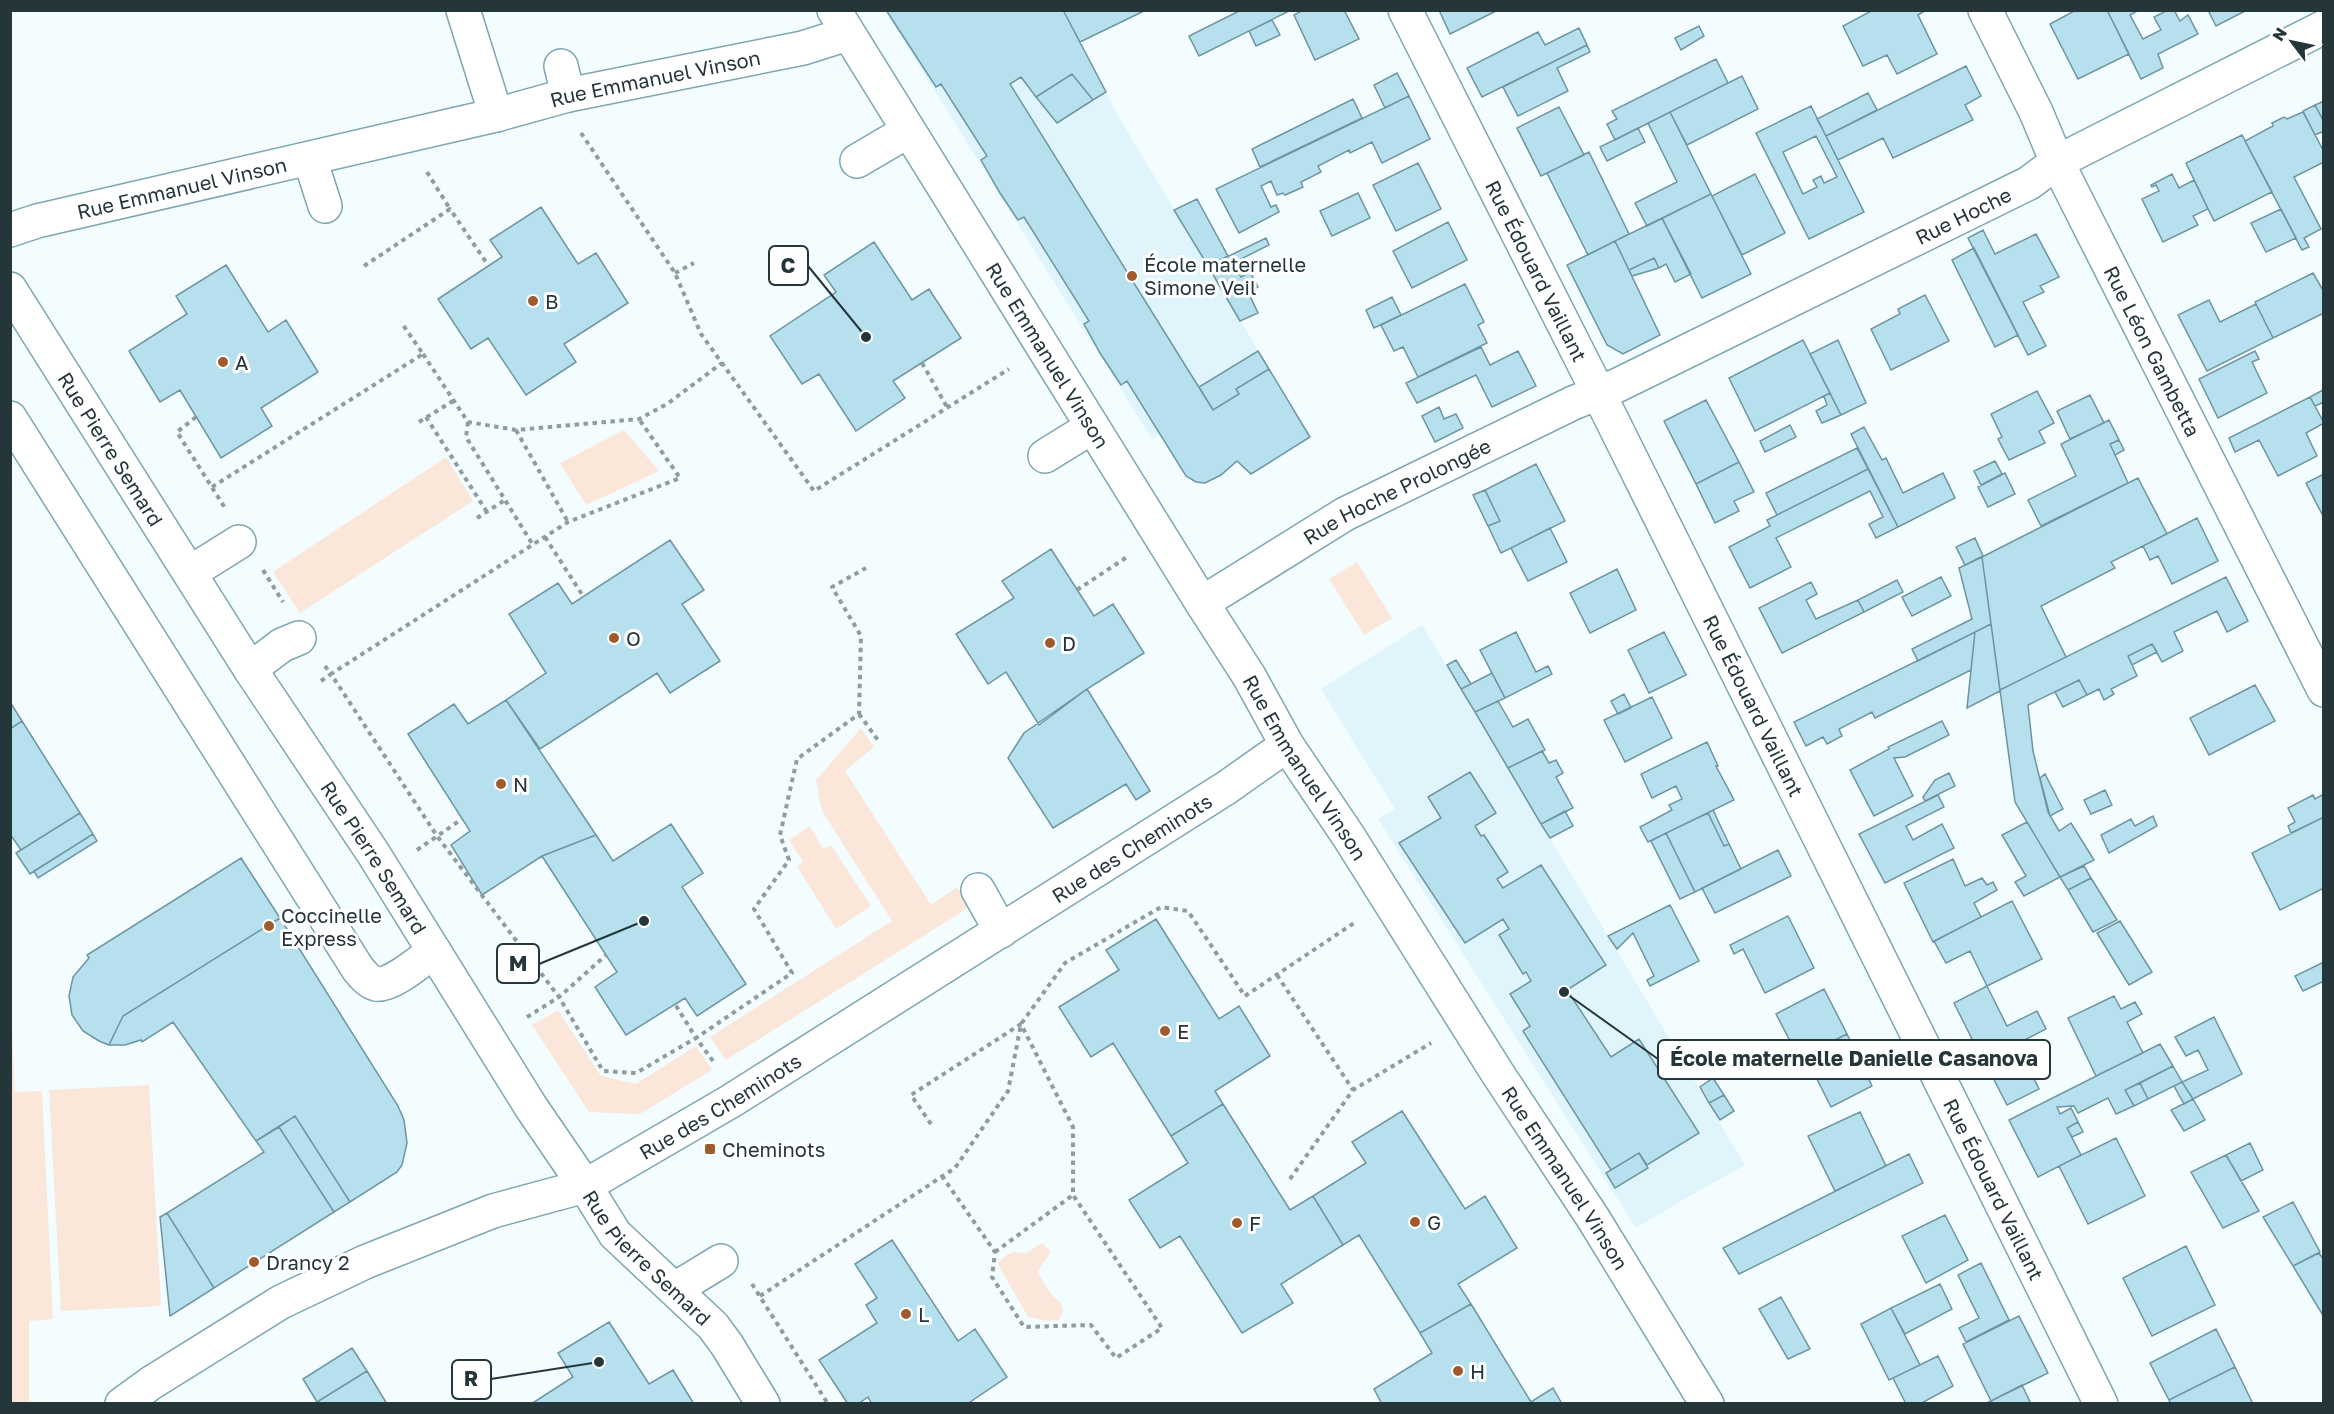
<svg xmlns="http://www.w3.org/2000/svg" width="2334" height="1414" font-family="'Golos Text',sans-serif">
  <rect width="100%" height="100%" fill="#f3fcfe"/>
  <path fill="#e0f4fb" d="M885,11H1062L1120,119L1310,437L1251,474L1237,462L1221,475L1205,483L1196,482L1186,476L1160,434L1152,439Z
    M1422,625L1745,1165L1679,1202L1636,1228L1378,819L1395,809L1321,689Z"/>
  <path fill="#fbe6da" d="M624,430L659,471L586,505L560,463Z
    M446,457L473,501L300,613L273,572Z
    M1357,562L1392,618L1364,635L1329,579Z
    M861,728L874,747L845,771L931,905L957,887L971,906L726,1060L710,1037L892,921L822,811L816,780Z
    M810,826L823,849L831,845L871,906L836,929L797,866L803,862L789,840Z
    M11,1008L15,1092L42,1091L53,1319L29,1321V1404L10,1403Z
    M558,1010L601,1076L636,1084L696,1046L712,1070L640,1114L589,1112L532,1025Z
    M149,1085L161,1306L61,1311L49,1090Z
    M1042,1243L1051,1252L1037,1272C1045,1283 1049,1295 1060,1302L1063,1311L1059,1320L1048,1321L1028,1317L998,1264C1006,1253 1012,1251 1026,1253Z"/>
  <path fill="#b6e0ee" stroke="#6d95a1" stroke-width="1.5" fill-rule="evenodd" d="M886,10H1063L1106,92L1093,100L1072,74L1036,97L1021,77L1010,84L1213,410L1239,394L1236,389L1269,369L1310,437L1251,474L1237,461L1221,475L1205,483L1196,482L1186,476L1127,381L1121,385L1100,353L1084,324L1089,321L1024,217L1018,220L1000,193L981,160L987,156L941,84L936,87Z
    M1063,10H1144V11L1080,42Z
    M1241,10H1291L1199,56L1189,36Z
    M1303,10H1344L1359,39L1315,60L1294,15Z
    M1439,10H1498L1450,34Z
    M1873,10H1926L1918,15L1937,54L1897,74L1887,55L1863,66L1843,26Z
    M2076,10H2107L2129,54L2078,79L2050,24Z
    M2107,10H2139L2130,15L2143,39L2161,30L2154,17L2168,10H2174L2180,21L2188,15L2198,34L2158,54L2163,68L2141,79Z
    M2208,10H2247L2216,26Z
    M1272,20L1280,35L1256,46L1249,31Z
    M1699,26L1704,36L1681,50L1675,38Z
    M1579,28L1587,45L1482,97L1467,68L1538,32L1545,45Z
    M1587,45L1590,52L1557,68L1568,91L1518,116L1503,87Z
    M1716,59L1728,83L1615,140L1607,124L1617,119L1612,111Z
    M1966,66L1981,96L1965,105L1973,120L1893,158L1883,138L1838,160L1826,136Z
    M1397,73L1409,96L1385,108L1374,85Z
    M1072,74L1093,100L1057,123L1036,97Z
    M1742,76L1758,109L1687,145L1670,112Z
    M1868,93L1877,110L1826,136L1817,119Z
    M1409,96L1430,139L1382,163L1372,142L1350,153L1349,150L1318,166L1321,172L1301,182L1303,187L1285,195L1283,193L1277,195L1271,181L1261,186L1271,207L1276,205L1279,212L1239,233L1216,189Z
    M1353,99L1362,118L1260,167L1252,149Z
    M2324,101V122L2315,105Z
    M2315,105L2324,122V131L2315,135L2303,111Z
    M1811,106L1864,212L1809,239L1756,133ZM1816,136L1837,177L1824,183L1821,176L1813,180L1817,187L1803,194L1783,152Z
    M1559,107L1584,155L1541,176L1517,128Z
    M1670,112L1711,194L1647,226L1635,203L1677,182L1648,123Z
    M2303,112L2324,152V162L2294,177L2321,229L2304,238L2309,247L2302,250L2245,141L2273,126L2272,123L2284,117L2287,119Z
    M1638,128L1645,142L1607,161L1600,147Z
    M2242,135L2272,192L2214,221L2186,163Z
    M1589,152L1629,234L1588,255L1547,173Z
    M1418,163L1441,209L1396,231L1373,185Z
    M1755,174L1785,233L1742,255L1712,196Z
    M2172,174L2179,188L2194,180L2208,209L2193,216L2198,225L2163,242L2142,199L2159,191L2156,185L2152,187L2151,185Z
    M1358,193L1370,218L1332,236L1320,211Z
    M1711,194L1751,274L1702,298L1662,218Z
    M1197,199L1228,256L1208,266L1174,210Z
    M541,207L578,264L596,253L628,303L564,344L576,362L526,395L488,338L471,349L438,299L502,257L490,240Z
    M2281,209L2296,238L2266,252L2251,223Z
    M1662,218L1691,274L1675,282L1666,264L1659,268L1654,258L1629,270L1615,241Z
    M1448,222L1467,260L1412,288L1393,251Z
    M1983,230L1995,254L2036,234L2059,277L2040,286L2044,292L2023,302L2046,346L2028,355L1968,238Z
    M1266,238L1269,245L1233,263L1241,277L1250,272L1258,287L1248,292L1258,313L1240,321L1208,266Z
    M1615,241L1660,335L1623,354L1607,345L1567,265Z
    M874,242L912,300L929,289L961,338L893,381L905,398L856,431L819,374L802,384L770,336L836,292L824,275Z
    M1974,248L2018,335L1995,347L1952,260Z
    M1654,258L1659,268L1632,276L1629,270Z
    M226,265L268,332L286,320L318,372L261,408L272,426L221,458L180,390L160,402L129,351L187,314L176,296Z
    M2313,273L2324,292V313L2273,338L2255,302Z
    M1465,284L1484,322L1478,325L1487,343L1418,377L1403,347L1394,351L1381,325Z
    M1925,295L1949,341L1891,370L1871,329L1900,314L1898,309Z
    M1392,297L1401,315L1374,328L1366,310Z
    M2209,300L2220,322L2256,304L2273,338L2207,371L2178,315Z
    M1803,340L1830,393L1755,431L1729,378Z
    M1838,340L1866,403L1841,415L1810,354Z
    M1481,347L1490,365L1518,351L1536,386L1492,407L1476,375L1417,403L1406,383Z
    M1258,351L1269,369L1236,389L1239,394L1213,410L1199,387Z
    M2255,351L2259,359L2252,362L2267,393L2218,418L2199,379Z
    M2323,390L2324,402L2315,406L2310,397Z
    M2037,391L2054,423L2039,431L2045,443L2009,460L1998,439L2002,437L1991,414Z
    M1830,393L1841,415L1822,423L1816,411L1827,405L1824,396Z
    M2090,395L2104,423L2070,439L2057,411Z
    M2310,397L2324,423L2306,433L2317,456L2278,476L2259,440L2235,452L2229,438Z
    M1706,400L1739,462L1696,484L1664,421Z
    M1439,407L1444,419L1456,414L1463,428L1435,442L1422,416Z
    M2109,420L2119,440L2110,444L2128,483L2041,526L2028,500L2076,476L2061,444Z
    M1790,425L1796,437L1765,452L1760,441Z
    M1864,427L1882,460L1886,458L1903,493L1943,473L1955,498L1898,527L1851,434Z
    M2119,440L2124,450L2115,455L2110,444Z
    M1857,448L1868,469L1777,515L1766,493Z
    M1995,461L2002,474L1981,485L1974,471Z
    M1739,462L1754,492L1734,501L1739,511L1715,523L1696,484Z
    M1536,464L1565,521L1501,553L1488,526L1500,521L1485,490Z
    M1868,469L1898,527L1876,538L1869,524L1883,517L1870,491L1776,538L1791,567L1750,588L1729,547L1770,526L1767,520Z
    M2005,473L2015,494L1988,507L1978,487Z
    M2324,474V518L2306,483Z
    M2138,478L2167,534L2111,562L2115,568L2041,606L2066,657L2000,690L1982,557Z
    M1485,490L1500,521L1488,526L1473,495Z
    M2197,518L2218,561L2172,584L2158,556L2150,560L2143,546Z
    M1550,528L1567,562L1528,581L1511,548Z
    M1975,538L1983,556L1965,565L1956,547Z
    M670,540L704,590L682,604L720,661L670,693L657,673L540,749L506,700L546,673L509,614L558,583L572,604Z
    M1051,549L1094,616L1113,604L1144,653L1087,689L1039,725L1006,672L988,684L956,634L1014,598L1002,581Z
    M1982,557L1991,624L1918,661L1912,649L1972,619L1959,568Z
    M1617,569L1636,610L1590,633L1570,593Z
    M1941,577L1951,596L1912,616L1902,597Z
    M2226,577L2248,621L2227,632L2217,611L2174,632L2183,651L2162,662L2152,644L2128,656L2137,676L2111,689L2114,694L2104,700L2099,689L2087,695L2079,680L2028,705L2033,751L2048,812L2059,831L2071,823L2094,860L2060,877L2015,802L2000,690Z
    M1897,580L1903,592L1864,612L1858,600Z
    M1811,582L1817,594L1806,600L1816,619L1858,600L1864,612L1782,653L1759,608Z
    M1991,624L2000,691L1967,708L1975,632Z
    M1516,632L1536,672L1548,666L1552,674L1505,698L1480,650Z
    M1664,632L1686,675L1649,693L1628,650Z
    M1975,632L1971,670L1875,718L1872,712L1839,729L1842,736L1827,744L1823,737L1806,746L1794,722Z
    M2152,644L2157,652L2132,665L2128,656Z
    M1456,660L1471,684L1461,689L1447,665Z
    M1492,673L1505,698L1475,712L1461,689Z
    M2079,680L2087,695L2063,707L2055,692Z
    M2255,685L2275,721L2209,755L2190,718Z
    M1087,689L1150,791L1136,800L1126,784L1053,828L1008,758L1024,733Z
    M1624,694L1631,708L1618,714L1611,701Z
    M1652,697L1672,738L1625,762L1604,720Z
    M506,700L596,835L542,856L482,895L451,845L470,831L408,734L454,704L468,724Z
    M1498,701L1513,727L1528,719L1545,750L1508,768L1475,712Z
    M10,702L22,721L10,729Z
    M22,721L80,813L21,850L10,834V729Z
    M1942,721L1949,735L1905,757L1894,758L1913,796L1874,816L1850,770L1889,749L1888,747Z
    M1707,742L1718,766H1716L1734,800L1648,842L1640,827L1672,810L1669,805L1682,799L1676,786L1652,798L1641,774Z
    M1542,751L1549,763L1556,760L1563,773L1556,777L1573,808L1541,824L1508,768Z
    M1470,772L1496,813L1475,826L1481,836L1484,835L1508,872L1497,879L1503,888L1541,865L1606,965L1567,990L1611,1057L1639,1039L1699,1133L1647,1165L1639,1153L1611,1170L1523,1031L1530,1026L1510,994L1531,981L1526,972L1523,974L1499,935L1509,929L1503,919L1465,943L1399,843L1441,818L1428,797Z
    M1949,773L1955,786L1925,801L1923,797L1935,780Z
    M2045,774L2063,809L2050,816L2040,778Z
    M2105,790L2112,805L2091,814L2084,800Z
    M2324,794V817L2291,833L2288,826L2295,822L2288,808L2313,795L2315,799Z
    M1938,795L1944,807L1906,826L1913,840L1942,824L1954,848L1885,883L1859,834Z
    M1713,810L1729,844L1724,846L1708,813Z
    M1565,811L1573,826L1550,838L1541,824Z
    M80,813L93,834L30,874L16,853Z
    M1708,813L1724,846L1729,844L1741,869L1695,892L1666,833Z
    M2153,816L2157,826L2109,853L2101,835L2131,819L2135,826Z
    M2324,817V888L2280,910L2252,853Z
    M2027,822L2060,877L2024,896L2015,882L2026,876L2002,835Z
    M671,824L703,873L682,887L746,984L697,1016L685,998L626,1035L595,987L617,972L542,856L596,835L613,861Z
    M1666,833L1695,892L1680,899L1651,841Z
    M93,834L97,841L38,878L34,871Z
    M1778,850L1791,876L1715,913L1702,888Z
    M241,858L280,918L123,1016L109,1045L99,1041L83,1031L72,1015L69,996L73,977L89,958L87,955Z
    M1953,859L1965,886L1982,878L1987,885L1993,882L1997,890L1974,903L1981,917L1933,942L1904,883Z
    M2084,866L2091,878L2068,890L2060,877Z
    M2091,878L2117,920L2093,932L2068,890Z
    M2012,901L2042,959L1987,986L1970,951L1946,963L1934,941Z
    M1670,905L1699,961L1650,986L1647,980L1654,976L1633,933L1617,949L1608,936Z
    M1788,916L1814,968L1765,993L1743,949L1734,954L1730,945Z
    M280,918L398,1106L404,1120L407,1143L402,1165L397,1172L350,1202L295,1116L256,1141L173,1022L142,1042L141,1040L125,1045H109L123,1016Z
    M1156,919L1219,1019L1239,1006L1270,1056L1215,1091L1223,1104L1171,1136L1113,1043L1091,1057L1059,1007L1119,970L1106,950Z
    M2120,921L2152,972L2129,985L2097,933Z
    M2324,962V981L2303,991L2295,976Z
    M1987,986L2007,1026L2037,1011L2046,1029L1983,1061L1954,1003Z
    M1824,989L1847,1034L1799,1058L1776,1014Z
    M2114,996L2121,1009L2135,1002L2142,1014L2127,1022L2143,1053L2096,1076L2068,1018Z
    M2214,1017L2242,1074L2193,1099L2182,1082L2208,1070L2198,1050L2186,1056L2175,1037Z
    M1847,1034L1872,1086L1831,1107L1805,1055Z
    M2017,1044L2039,1089L2007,1105L1984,1060Z
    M2160,1044L2173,1066L2125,1090L2134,1106L2116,1114L2108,1098L2078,1113L2074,1106L2057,1107L2060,1114L2071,1108L2078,1122L2067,1128L2081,1155L2038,1177L2009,1120Z
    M2173,1066L2182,1082L2148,1099L2140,1083Z
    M1713,1078L1724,1095L1709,1103L1700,1087Z
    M2182,1082L2193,1099L2184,1104L2174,1086Z
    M2140,1083L2148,1099L2134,1106L2125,1090Z
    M1724,1095L1734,1111L1720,1120L1709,1103Z
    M2193,1099L2205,1120L2184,1131L2171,1110Z
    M1223,1104L1290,1210L1313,1196L1343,1245L1281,1284L1293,1303L1242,1333L1180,1236L1160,1248L1129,1200L1188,1163L1171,1136Z
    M1402,1111L1465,1209L1485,1196L1517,1248L1458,1284L1471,1304L1420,1333L1359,1235L1343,1245L1313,1196L1366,1163L1352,1142Z
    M1860,1112L1886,1166L1835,1191L1808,1136Z
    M295,1116L350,1202L334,1212L279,1127Z
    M2078,1122L2083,1132L2072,1137L2067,1128Z
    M279,1127L334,1212L214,1288L167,1213L264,1152L256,1141Z
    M2116,1138L2145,1196L2088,1224L2059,1166Z
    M2250,1143L2263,1170L2241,1181L2226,1155Z
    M1639,1153L1648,1168L1615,1188L1606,1173Z
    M1909,1154L1923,1183L1739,1274L1723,1248Z
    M2226,1155L2259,1211L2223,1228L2191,1172Z
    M2293,1202L2320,1252L2293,1266L2263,1217Z
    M167,1213L214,1288L170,1316L160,1217Z
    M1945,1215L1968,1260L1926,1283L1902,1236Z
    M892,1240L958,1341L975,1329L1007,1377L967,1404H872L868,1397L858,1404H848L819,1360L877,1323L866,1305L877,1298L855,1264Z
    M2186,1246L2215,1305L2152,1336L2123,1278Z
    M2319,1253L2324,1260V1317L2293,1266Z
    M1981,1263L2009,1320L1966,1342L1959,1328L1979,1318L1958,1275Z
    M1940,1284L1952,1309L1905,1334L1891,1308Z
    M1781,1297L1810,1349L1788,1359L1759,1309Z
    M1471,1304L1531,1402L1553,1388L1562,1404H1382L1374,1389L1432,1353L1420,1333Z
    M1891,1308L1920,1365L1889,1380L1861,1324Z
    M2019,1316L2048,1373L1991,1401L1963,1344Z
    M609,1322L649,1384L673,1370L694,1404H531L573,1377L558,1353Z
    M2216,1329L2235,1367L2169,1400L2150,1363Z
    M352,1348L367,1371L317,1402L303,1379Z
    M1938,1356L1953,1386L1920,1404H1906L1893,1378Z
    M2235,1367L2253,1404H2171L2169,1400Z
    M367,1371L387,1404H315L317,1402Z
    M2022,1385L2031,1404H1985L1991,1401Z"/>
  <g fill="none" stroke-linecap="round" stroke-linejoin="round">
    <g stroke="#7ea6b3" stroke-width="36">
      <g id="minor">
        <path d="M463,10L496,115"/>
        <path id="s1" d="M834,10L1202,603L1249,676L1287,745L1349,837L1498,1074L1593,1218L1707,1404"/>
        <path id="s2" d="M1405,10L1599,394L2101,1404"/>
        <path id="s3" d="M1985,10L2036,112L2057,162L2324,690"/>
        <path d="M561,66L568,95"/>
        <path d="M310,159L325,206"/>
        <path d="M857,161L908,131"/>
        <path id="s4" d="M10,230L37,221L496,115L568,95L803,48L847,34"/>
        <path id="s5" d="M10,289L250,669L373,853L531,1107L585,1186L615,1234L713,1326L727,1345L763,1404"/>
        <path d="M10,418L358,969C363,975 369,982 376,984C390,987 422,960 434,951"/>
        <path d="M1045,456L1092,427"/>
        <path d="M191,572L239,542"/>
        <path id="s6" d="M1202,603L1345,514L1573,403L1618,385L2029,183L2057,162L2324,27"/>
        <path d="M250,669L282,645L299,638"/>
        <path d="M978,890L1001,931"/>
        <path d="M675,1289L721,1261"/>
        <path id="s7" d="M122,1404L151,1383L281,1302L365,1262L493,1211L585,1186L731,1101L1226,788L1287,745"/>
      </g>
    </g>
    <path stroke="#909da0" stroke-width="4" stroke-dasharray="4.5 4.5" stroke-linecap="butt" d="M581,133L675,273L701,334L814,491L1009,369
      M427,172L450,209
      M364,266L450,209L488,265
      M675,273L694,263
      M423,354L468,422L516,430L639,419L667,404L722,363
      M922,363L947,407
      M196,417L177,432L225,508
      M426,417L487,512
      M419,422L453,401
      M468,422L466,437L533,545
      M516,430L568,522
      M212,487L423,354L401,322
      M477,518L505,500
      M545,537L583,596
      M263,570L283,602
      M1077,590L1127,557
      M325,666L331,674L568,522L680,478L639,419
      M321,681L331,674L437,836L559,997L603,1071L636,1073L696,1038L675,1004
      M859,714L880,743
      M417,850L462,819
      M1277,975L1353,1090
      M527,1017L559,997L606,955
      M713,1061L696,1038L792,973L754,909L789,860L780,835L797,759L859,714L861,636L832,587L866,568
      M931,1124L911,1095L1021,1024L1073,1127V1195L1162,1328L1116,1358L1091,1325L1024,1327L992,1277L995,1252L942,1176
      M1290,1179L1353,1090L1431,1043
      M995,1252L1073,1195
      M752,1284L828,1404
      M760,1296L955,1168L1008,1091L1021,1024L1065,963L1161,907L1188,911L1245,996L1357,921"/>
    <use href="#minor" stroke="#fff" stroke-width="33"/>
  </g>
  <g fill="#9f5b2d" stroke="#fff" stroke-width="2">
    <circle cx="1132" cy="276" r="6"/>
    <circle cx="533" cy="301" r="6"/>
    <circle cx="223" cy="362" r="6"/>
    <circle cx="614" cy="638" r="6"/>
    <circle cx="1050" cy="643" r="6"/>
    <circle cx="501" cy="784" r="6"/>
    <circle cx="269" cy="926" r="6"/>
    <circle cx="1165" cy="1031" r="6"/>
    <rect x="704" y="1143" width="12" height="12" rx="3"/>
    <circle cx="1415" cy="1222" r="6"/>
    <circle cx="1237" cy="1223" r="6"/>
    <circle cx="254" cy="1262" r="6"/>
    <circle cx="906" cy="1314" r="6"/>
    <circle cx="1458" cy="1371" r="6"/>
  </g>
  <g text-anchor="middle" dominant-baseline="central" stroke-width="6" stroke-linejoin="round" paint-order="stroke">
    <g font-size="20" fill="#25363b" stroke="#fff">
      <text stroke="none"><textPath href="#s4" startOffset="663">Rue Emmanuel Vinson</textPath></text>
      <text stroke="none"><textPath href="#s4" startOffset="177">Rue Emmanuel Vinson</textPath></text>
      <text stroke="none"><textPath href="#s6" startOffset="855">Rue Hoche</textPath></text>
      <text stroke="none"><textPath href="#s2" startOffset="292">Rue Édouard Vaillant</textPath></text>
      <text stroke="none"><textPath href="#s3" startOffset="380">Rue Léon Gambetta</textPath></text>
      <text stroke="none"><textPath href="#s1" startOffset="406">Rue Emmanuel Vinson</textPath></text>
      <text stroke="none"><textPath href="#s5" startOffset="189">Rue Pierre Semard</textPath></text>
      <text stroke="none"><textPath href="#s6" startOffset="225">Rue Hoche Prolongée</textPath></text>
      <text stroke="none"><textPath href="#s2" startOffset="778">Rue Édouard Vaillant</textPath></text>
      <text stroke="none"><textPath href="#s1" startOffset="892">Rue Emmanuel Vinson</textPath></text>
      <text stroke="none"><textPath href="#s7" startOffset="1158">Rue des Cheminots</textPath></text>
      <text stroke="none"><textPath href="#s5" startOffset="675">Rue Pierre Semard</textPath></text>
      <text stroke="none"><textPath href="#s7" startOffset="672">Rue des Cheminots</textPath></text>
      <text stroke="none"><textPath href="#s1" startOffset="1378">Rue Emmanuel Vinson</textPath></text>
      <text stroke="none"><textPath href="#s2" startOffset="1318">Rue Édouard Vaillant</textPath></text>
      <text stroke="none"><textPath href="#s5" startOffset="1161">Rue Pierre Semard</textPath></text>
    </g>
    <g font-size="20" fill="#25363b" stroke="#fff" text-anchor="start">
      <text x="1144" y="264">École maternelle<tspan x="1144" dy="23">Simone Veil</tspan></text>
      <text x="545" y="301">B</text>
      <text x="235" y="362">A</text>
      <text x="626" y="638">O</text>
      <text x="1062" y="643">D</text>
      <text x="513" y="784">N</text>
      <text x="281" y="915">Coccinelle<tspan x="281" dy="23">Express</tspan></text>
      <text x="1177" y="1031">E</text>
      <text x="722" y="1149">Cheminots</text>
      <text x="1427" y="1222">G</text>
      <text x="1249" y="1223">F</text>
      <text x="266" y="1262">Drancy 2</text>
      <text x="918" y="1314">L</text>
      <text x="1470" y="1371">H</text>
    </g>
  </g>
  <path fill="none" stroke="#25363b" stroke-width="2" d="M866 337L808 266M644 921L539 964M1564 992L1658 1059M599 1362L491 1379"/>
  <g fill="#25363b" stroke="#fff" stroke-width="2">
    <circle cx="866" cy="337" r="6"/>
    <circle cx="644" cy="921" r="6"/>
    <circle cx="1564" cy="992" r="6"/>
    <circle cx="599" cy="1362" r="6"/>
  </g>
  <g fill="#fff" stroke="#25363b" stroke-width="2">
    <rect x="769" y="246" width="39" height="39" rx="6"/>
    <rect x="497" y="944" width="42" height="39" rx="6"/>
    <rect x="1658" y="1040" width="392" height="39" rx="6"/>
    <rect x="452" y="1360" width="39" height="39" rx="6"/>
  </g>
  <g font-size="21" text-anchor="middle" font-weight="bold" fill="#25363b">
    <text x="788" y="273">C</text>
    <text x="518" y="971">M</text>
    <text x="1854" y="1066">École maternelle Danielle Casanova</text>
    <text x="471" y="1386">R</text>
  </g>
  <rect width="2334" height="1414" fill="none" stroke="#25363b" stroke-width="24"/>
  <g transform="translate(2292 42) rotate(302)" stroke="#ffffff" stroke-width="4.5" paint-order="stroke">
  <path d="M0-4.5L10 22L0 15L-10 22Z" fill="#25363b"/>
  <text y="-9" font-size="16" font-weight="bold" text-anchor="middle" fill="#25363b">N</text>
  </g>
</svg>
